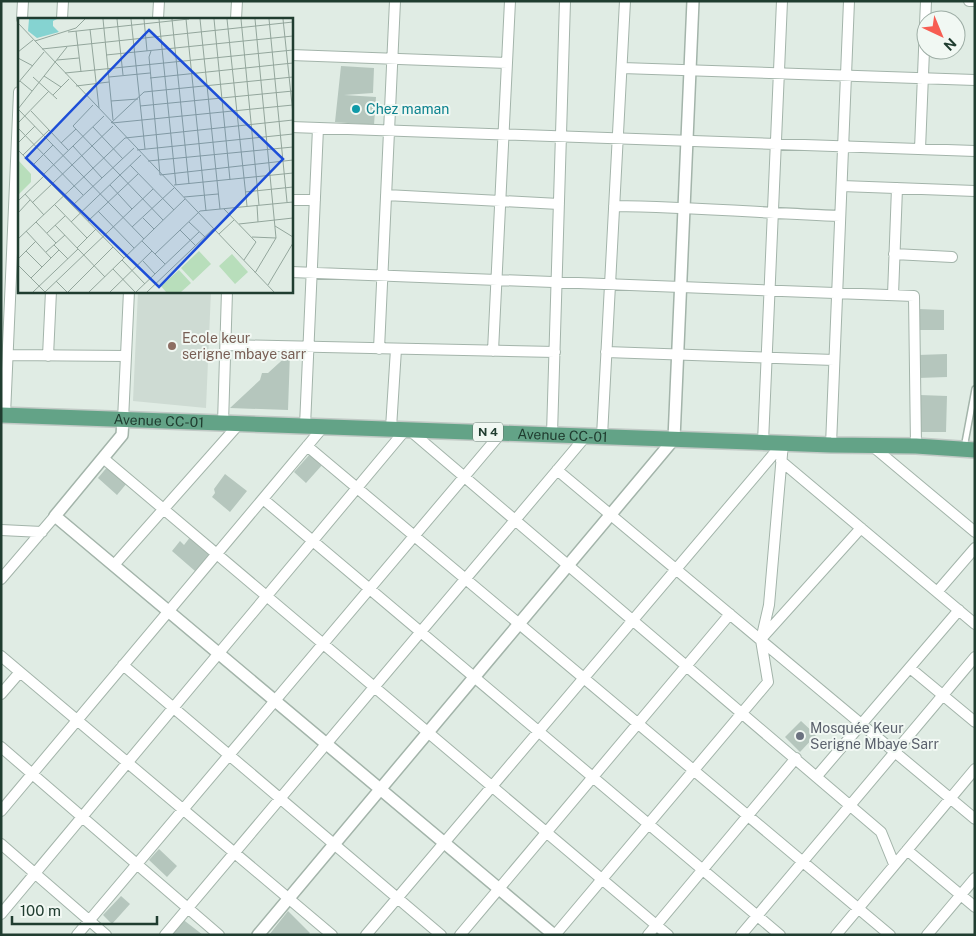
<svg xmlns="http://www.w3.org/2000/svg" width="976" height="936" font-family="'Public Sans',sans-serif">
  <rect width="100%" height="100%" fill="#e0ece4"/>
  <path fill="#cedbd3" d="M138,291H211L206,408L133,401Z"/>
  <path fill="#b5c6bd" d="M341,66L374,68L373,93L344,95L376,97L374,125L335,122Z
    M919,309L944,310V330H919Z
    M290,353L288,410L230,408L260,380L262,373H268Z
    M947,354V377L918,378V355Z
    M920,395L947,396L946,432H918Z
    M311,453L323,464L306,483L294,472Z
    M108,466L127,483L117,495L98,478Z
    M225,474L247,491L230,512L212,497L215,493L214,489Z
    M191,536L211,553L195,571L172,551L180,541L184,545Z
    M801,721L816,735L800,752L785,737Z
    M159,849L177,866L167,877L149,860Z
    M121,896L130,904L112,924L103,915Z
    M288,911L310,933L308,935H269Z
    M181,918L203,935H167Z"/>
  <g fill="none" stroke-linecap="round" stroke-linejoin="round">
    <g stroke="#a3b4aa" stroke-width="8">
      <path id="service" d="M964,448L975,389"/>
    </g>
    <g stroke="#a3b4aa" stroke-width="12">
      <path id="minor" d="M969,1H975
        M22,19L23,1
        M62,19L63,1
        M158,19L159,1
        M236,19L237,1
        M291,55L507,63
        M622,68L975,80
        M291,127L975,151
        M920,149L926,1
        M842,186L975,191
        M386,195L559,204
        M291,200H315
        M614,206C690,207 765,213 840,216
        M894,254L952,257
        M291,272L914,296L916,446
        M893,295L897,188
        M226,345L555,352
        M379,349L395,1
        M493,351L510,1
        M606,352L834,360
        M8,355L126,356
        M48,356L51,291
        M5,415L19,92
        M123,420L129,291
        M223,423L227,291
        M305,426L318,128
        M391,428L396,349
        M552,434L565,1
        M602,436L625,1
        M763,442L782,1
        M831,445L849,1
        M871,445L975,532
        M307,446L890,935
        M103,458L668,935
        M781,461L975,624
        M557,470L975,819
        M263,499L780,935
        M1,530L42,532
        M114,565L239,424
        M1,579L55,516
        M937,592L975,548
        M761,639L861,528
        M1,656L332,935
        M123,665L441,935
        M910,668L975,722
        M1,694L20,672
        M1,747L219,935
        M817,776L959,610
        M1,811L324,426
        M1,844L106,935
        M907,850L975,907
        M1,914L407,428L881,832L894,864
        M77,935L502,432
        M165,935L586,436
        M366,935L783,443
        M460,935L730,614
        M555,935L768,682L761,640L769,605L783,443
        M648,935L796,758
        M741,935L975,657
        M836,935L975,769
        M927,935L975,878"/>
    </g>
    <g stroke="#a3b4aa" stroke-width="14">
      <path id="tertiary" d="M123,420L122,435L55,516L554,935
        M258,935L674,439L693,1"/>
    </g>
    <g stroke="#c1c9c5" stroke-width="18">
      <g id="primary">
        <path id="s1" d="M1,415L831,445L916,446L975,450"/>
      </g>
    </g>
    <use href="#service" stroke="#fff" stroke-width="5"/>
    <use href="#minor" stroke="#fff" stroke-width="10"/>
    <use href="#tertiary" stroke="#fff" stroke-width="11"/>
    <use href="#primary" stroke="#63a387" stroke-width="15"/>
  </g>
  <circle fill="#0f9aa8" stroke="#f1f8f3" stroke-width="2" cx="356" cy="109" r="5"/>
  <circle fill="#8d6e63" stroke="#f1f8f3" stroke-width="2" cx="172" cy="346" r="5"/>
  <circle fill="#6b7280" stroke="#f1f8f3" stroke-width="2" cx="800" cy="736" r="5"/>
  <g text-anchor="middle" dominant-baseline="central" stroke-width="4" stroke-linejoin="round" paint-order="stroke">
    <rect fill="#f1f8f3" stroke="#5f756a" stroke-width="1" x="473" y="422.5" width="30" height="19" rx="4"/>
    <g font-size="12" font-weight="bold" fill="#203d30">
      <text x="488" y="432">N 4</text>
    </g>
    <g font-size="14" fill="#0d838f" stroke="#f1f8f3" text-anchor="start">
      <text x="366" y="109">Chez maman</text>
    </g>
    <g font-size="14" fill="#785e54" stroke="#f1f8f3" text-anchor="start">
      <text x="182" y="338">Ecole keur<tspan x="182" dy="16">serigne mbaye sarr</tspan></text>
    </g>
    <g font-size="14" fill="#203d30" stroke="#f1f8f3">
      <text stroke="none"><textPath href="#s1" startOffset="158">Avenue CC-01</textPath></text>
      <text stroke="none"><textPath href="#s1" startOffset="562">Avenue CC-01</textPath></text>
    </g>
    <g font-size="14" fill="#5b616d" stroke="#f1f8f3" text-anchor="start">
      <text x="810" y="728">Mosquée Keur<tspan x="810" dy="16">Serigne Mbaye Sarr</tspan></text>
    </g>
  </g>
  <g transform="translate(18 18)">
    <rect width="275" height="275" fill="#e0ece4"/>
    <path d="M0,142L13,156V164L0,177ZM181,233L193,246L175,263L163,250ZM214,236L230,254L217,266L201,248ZM161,252L173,265L163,274H148L143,268Z" fill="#b8debb"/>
    <path d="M11,1H39L35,3V8L41,14L19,20L10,13Z" fill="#85d3d1"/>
    <path fill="none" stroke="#93a69c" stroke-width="1" d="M85,1L95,102M99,1L105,57M113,1L127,131M126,1L129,33M141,1L158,167M154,1L171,166M168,1L188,193M182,1L202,191M196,1L212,162M209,1L229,188M223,1L241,187M251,1L269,184M265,1L275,96M0,5L256,274M72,11L81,90M58,13L63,54M50,14L171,1M17,23L58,10L67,1M24,31L275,4M133,33L131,39L142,157L275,142M0,34L15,22M88,37L275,18M0,40L15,48M39,42L61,40M47,55L275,32M26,58L43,69M15,59L39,81M91,59L132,55M132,60L275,45M2,63L14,73M0,65L26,34M58,68L91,64M35,77L51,61M93,83L120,81M75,87L55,108L145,202M122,88L275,73M0,91L126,221M0,91L49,29M13,93L50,132M0,105L31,73M93,105L126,74L275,59M94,105L275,87M75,109L105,141M0,110L65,177M0,125L17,108M43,125L58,111M55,128L84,160M0,132L106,240M119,132L275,116M5,137L31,112M130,143L275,129M15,147L35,127M112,147L156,192M25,157L86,98M92,167L114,191M156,167L275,155M227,174L275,169M7,176L26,197M166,179L200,176M0,183L26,158M14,185L95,108M37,187L69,220M55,187L116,130M239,187L240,204M206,191L238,224L226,242M80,193L116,230M0,195L12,182M125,200L136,211M70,203L120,156M18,204L38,225M53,204L123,137M171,204L187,219M221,206L275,200M37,207L87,259M257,208L275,219M114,209L156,170M162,212L178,228M8,213L33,240M29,215L47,198M201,216L216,202M234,219L258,220M0,221L107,120L275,102M124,223L147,246M36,227L50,241M59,230L78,211M8,233L24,249M28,234L47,217M137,236L182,193L275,184M0,241L18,223M104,242L127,266M125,243L137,256M0,247L27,274M95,251L117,274M237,255L258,220L237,1M13,260L41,232M38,263L49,274M250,267L275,225M15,274L60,231M27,274L135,171M50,274L95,229M71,274L167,181M92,274L134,233M118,274L181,214M129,274L195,211"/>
    <path fill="#1d4ed8" fill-opacity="0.15" stroke="#1d4ed8" stroke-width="2.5" d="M131,12L265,141L141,269L8,140Z"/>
    <rect width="275" height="275" fill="none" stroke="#203d30" stroke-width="2.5"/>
  </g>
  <rect width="976" height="936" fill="none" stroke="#203d30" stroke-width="5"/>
  <g transform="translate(941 35) rotate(136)"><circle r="24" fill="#f1f8f3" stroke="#9dada5"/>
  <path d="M0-4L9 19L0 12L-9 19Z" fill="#f75d52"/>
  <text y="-8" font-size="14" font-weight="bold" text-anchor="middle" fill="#203d30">N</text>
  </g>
  <path d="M12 916v8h145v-8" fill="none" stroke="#203d30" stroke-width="2.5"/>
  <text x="20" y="916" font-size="15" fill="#203d30" stroke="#f1f8f3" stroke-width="4" paint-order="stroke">100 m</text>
</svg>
